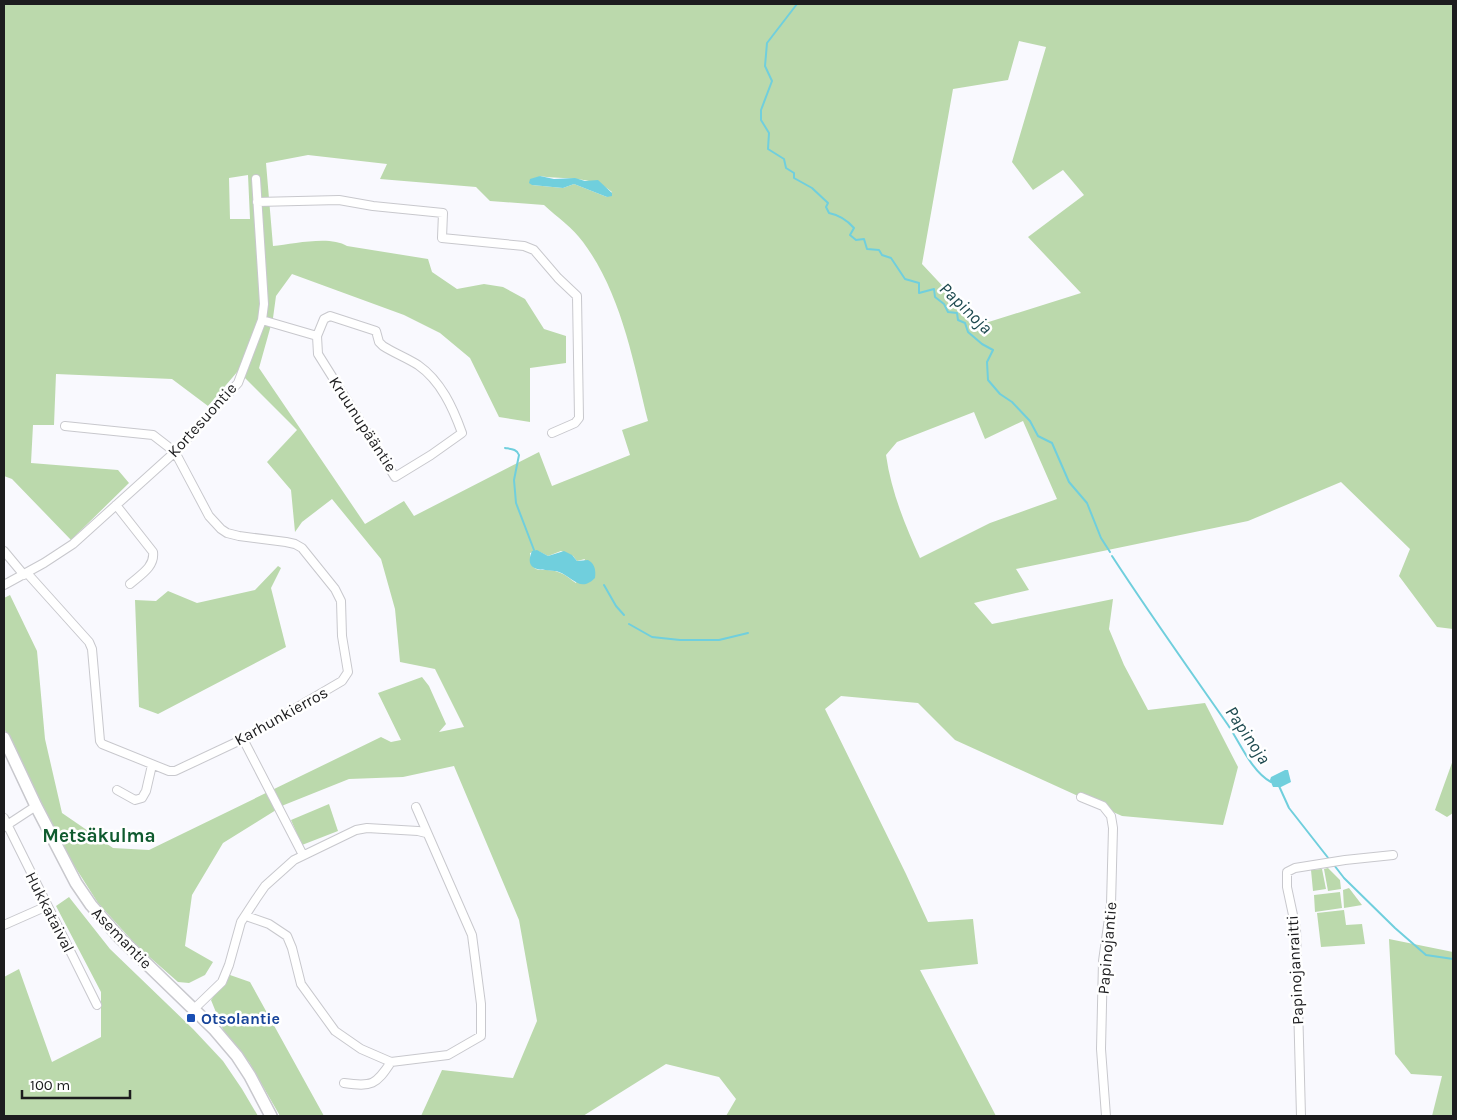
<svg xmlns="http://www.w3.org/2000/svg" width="1457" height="1120" font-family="Karla,sans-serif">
  <rect width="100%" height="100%" fill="#f9f9fe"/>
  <path fill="#bbd9ac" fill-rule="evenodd" d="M4,4H1453V629L1437,627L1399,576L1410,549L1341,482L1248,521L1016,569L1029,590L974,603L992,624L1113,599L1109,629L1124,665L1148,710L1205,703L1238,767L1223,825L1122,816L955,740L918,703L841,696L825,709L906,874L928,922L973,919L978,964L920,970L996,1116H726L736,1099L719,1077L666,1064L583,1116H421L442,1070L513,1078L537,1021L519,920L454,766L403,777L349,779L284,805L223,843L192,895L185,946L213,962L205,975L189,983L178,982L137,946L98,903L70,859L44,814L4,728V598L10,595L37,651L45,739L62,813L113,848L149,850L381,737L391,742L401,740L378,693L422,677L429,686L446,724L439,732L464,727L435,669L400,662L395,609L381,559L332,499L302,522L295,532L291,490L267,462L297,430L238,371L208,406L172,379L56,374L54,425H33L31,463L118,470L129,483L71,540L12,479L4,476ZM1019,41L1046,47L1012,162L1033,190L1063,170L1084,195L1028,237L1081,293L979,325L922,264L953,89L1008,80ZM308,155L387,164L380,179L476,187L490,201L544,205C557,217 573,228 583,242C621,293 633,360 648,421L622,430L630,455L552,486L539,452L414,516L404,501L365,524L259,368L273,318L276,296L292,274L404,315L440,333L470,358L499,417L530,422V368L566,363V336L544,329L525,299L503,287L484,284L457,289L432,272L428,259L347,246C330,235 293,244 273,246L266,163ZM248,175L250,219H230L229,178ZM540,176C564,180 592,175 612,192L607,197L574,184L563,188L532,185ZM974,412L985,439L1023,421L1057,499L990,523L920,558C905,525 891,491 886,455L897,442ZM538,551L548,556L561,551L573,556L577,561L585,559L576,583C570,579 565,574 558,572C542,566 531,578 530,553Z
    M278,566L281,568L271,588L286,647L158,714L139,707L135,600L156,601L168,591L197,603L255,590Z
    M1453,760V813L1447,817L1435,810Z
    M329,804L338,831L302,845L291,820Z
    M1328,868L1340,880L1341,889L1328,891L1324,869Z
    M1322,869L1326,889L1313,891L1311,870Z
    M1349,888L1362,905L1344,908L1343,890Z
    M1340,892L1342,908L1315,912L1314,895Z
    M69,897L110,949L193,1029L223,1061L242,1089L258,1116H4V977L19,969L52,1062L101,1037V992L56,906Z
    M1344,910L1346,925L1362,924L1365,944L1321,947L1317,913Z
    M1389,939L1453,952V1116H1432L1442,1076L1411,1074L1395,1054Z
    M230,975L250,982L324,1116H280L249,1062L224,1032L211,1000Z"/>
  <path fill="#70cfdd" d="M540,176L554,179L575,178L585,181L598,180L612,193V196L607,197L574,184L563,188L532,185L529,183L530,179Z
    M537,550L548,556L564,551L572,555L577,561L588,560C595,564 596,570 595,578C580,593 573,577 559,572C547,568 522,575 532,551Z
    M1285,770H1288L1291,782L1281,787H1273L1270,780L1271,777Z"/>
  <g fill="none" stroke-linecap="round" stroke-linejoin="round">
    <path stroke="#70cfdd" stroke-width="2" d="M797,4L767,43L765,66L772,81L761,110V120L769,133L768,149L784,159L786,168L794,173V178L812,188L828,203L826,207L829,213C839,215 847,220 854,228L850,235L856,240L864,239L867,249L879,250L882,255L891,258L905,279L919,283V293L934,289L935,297L944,304L948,312L957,313L958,320L965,323L968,332L982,344L993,350L987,362L988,380L1000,394L1012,402L1030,421L1038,436L1052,443L1069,482L1087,503L1101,538L1110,552
      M505,448C511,449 517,449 519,455L514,480L516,503L534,550
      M1112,556C1149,613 1189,669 1228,725C1240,743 1252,772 1271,782
      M604,585L616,606L624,615
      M629,624L652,637L680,640H719L748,633
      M1279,786L1289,808L1329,859
      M1334,865L1344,878L1395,928L1426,955L1453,959"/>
    <g stroke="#c8c8cd" stroke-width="10">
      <path id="street" d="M257,202L339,200L373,206L443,213L442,238L524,246L534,250L558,278L577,296L579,418L575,423L552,433
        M262,320L317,336L318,354L395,477L431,455L462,433C453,408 441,381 418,365C407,358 394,353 383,346L379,342L376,331L330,316L324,319L317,336
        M116,505L153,552C155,567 140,575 130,584
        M4,551L24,575
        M27,573L89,642L92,649L100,741L102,744L169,771H175L243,739L342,681L348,672L342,636L341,601L335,589L302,548L295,544L286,542L239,536L227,533L221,529L209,516L175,452L153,435L65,426
        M4,585L44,563L73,544L175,452L238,383L262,320L264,304L256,179
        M243,739L303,855
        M117,790L135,800L142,798L146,791L152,765
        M1081,797L1103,806L1111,816L1113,828L1111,904L1103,961L1101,1049L1106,1116
        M4,818L97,1005
        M4,827L36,806
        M246,916L269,924L287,936L292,948L301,984L335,1031L361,1049L391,1062L448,1055L481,1036V1004L472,935L416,807
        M4,925L47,906
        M194,1009L222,982L229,965L241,922L256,899L265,886L294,860L356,830L367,828L418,831L426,833
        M344,1083C372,1087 376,1085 391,1062
        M1301,1116L1296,929L1287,887V872L1295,868L1345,860L1393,855"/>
    </g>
    <g stroke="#c8c8cd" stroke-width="14">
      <path id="secondary" d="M4,738L36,806L76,883L91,905L119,937L214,1029L237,1056L250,1076L271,1116"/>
    </g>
    <use href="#street" stroke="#fff" stroke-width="8"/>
    <use href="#secondary" stroke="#fff" stroke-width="11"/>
  </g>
  <rect fill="#1a4fb4" stroke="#fff" stroke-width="2" x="186" y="1013" width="10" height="10" rx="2.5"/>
  <g text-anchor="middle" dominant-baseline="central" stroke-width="5" stroke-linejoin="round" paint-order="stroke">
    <g font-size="16" fill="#1c1c1e" stroke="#fff">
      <text transform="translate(202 420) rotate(-48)">Kortesuontie</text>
      <text transform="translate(363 424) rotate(57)">Kruunupääntie</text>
      <text transform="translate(281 716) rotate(-29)">Karhunkierros</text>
      <text transform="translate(50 912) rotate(63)">Hukkataival</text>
      <text transform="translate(122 938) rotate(46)">Asemantie</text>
      <text transform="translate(1107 948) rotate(-85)">Papinojantie</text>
      <text transform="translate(1295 970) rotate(-93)">Papinojanraitti</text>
    </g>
    <g font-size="16" font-weight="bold" fill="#164399" stroke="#fff" text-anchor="start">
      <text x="201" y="1018">Otsolantie</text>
    </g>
    <g font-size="18" font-style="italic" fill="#1d494f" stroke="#fff">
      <text transform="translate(966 308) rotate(44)">Papinoja</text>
      <text transform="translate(1248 735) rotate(56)">Papinoja</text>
    </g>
    <g font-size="19" font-weight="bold" fill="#105b2f" stroke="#fff">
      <text x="99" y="836">Metsäkulma</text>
    </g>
  </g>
  <rect width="1457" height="1120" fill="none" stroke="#1c1c1e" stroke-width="10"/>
  <path d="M22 1090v8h108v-8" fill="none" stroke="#1c1c1e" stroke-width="2.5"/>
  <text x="30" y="1090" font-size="15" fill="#1c1c1e" stroke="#ffffff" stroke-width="4" paint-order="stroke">100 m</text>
</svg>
